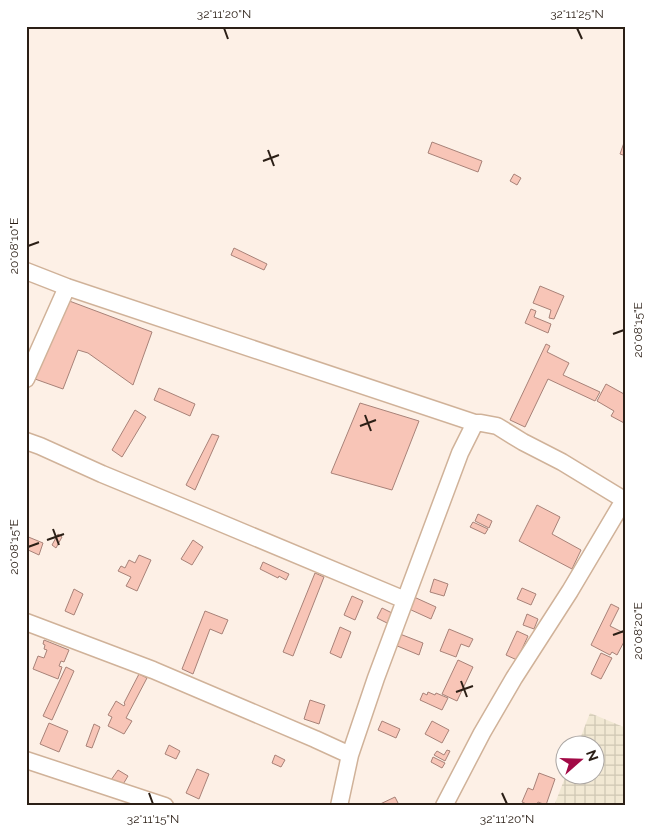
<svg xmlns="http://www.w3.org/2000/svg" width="652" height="832" font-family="Raleway,sans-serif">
  <defs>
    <pattern id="industrial-grid" width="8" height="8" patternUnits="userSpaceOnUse" patternTransform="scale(1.25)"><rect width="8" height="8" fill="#f1e8d3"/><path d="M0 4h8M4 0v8" fill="none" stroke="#cfc7b4"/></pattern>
  </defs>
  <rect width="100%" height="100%" fill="#fdf0e6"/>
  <path fill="url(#industrial-grid)" d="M590,713L626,728V806H554L566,775L594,774V744H578Z"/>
  <path fill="#f8c5b7" stroke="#a88278" d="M626,137V156L620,154Z
    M432,142L482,161L478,172L428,153Z
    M514,174L521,178L517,185L510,181Z
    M234,248L267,264L264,270L231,255Z
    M540,286L564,296L554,319L549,318L551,310L533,303Z
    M64,299L152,332L133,385L88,353L78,350L63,389L35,379Z
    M531,309L536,311L534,317L551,324L548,333L525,323Z
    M546,344L550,346L547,352L569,363L563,375L600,392L595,401L548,379L525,427L510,420Z
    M606,384L624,394L626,392V424L611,416L614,411L597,401Z
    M159,388L195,404L190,416L154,400Z
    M360,403L419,421L392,490L331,473Z
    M135,410L146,417L122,457L112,450Z
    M212,434L219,436L195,490L186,485Z
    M537,505L560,517L552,534L581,550L572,569L519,541Z
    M478,514L492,521L489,528L475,521Z
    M473,522L488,529L485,534L470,527Z
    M58,534L62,537L56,548L52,545Z
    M26,536L43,543L39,555L26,549Z
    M193,540L203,547L192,565L181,559Z
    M139,555L151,560L137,591L126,586L131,577L118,571L121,566L125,568L129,560L135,563Z
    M263,562L289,574L286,580L279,576L278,578L260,569Z
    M315,573L324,577L293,656L283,652Z
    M434,579L448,584L444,596L430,592Z
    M522,588L536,594L531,605L517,599Z
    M74,589L83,594L74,615L65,611Z
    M352,596L363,601L355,620L344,615Z
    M414,597L436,607L431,619L409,609Z
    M611,604L619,608L610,626L626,634V638L617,655L612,652L610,655L591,645Z
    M382,608L392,613L387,623L377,618Z
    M205,611L228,620L222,634L210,629L193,674L182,669Z
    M527,614L538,619L534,629L523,625Z
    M340,627L351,632L341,658L330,653Z
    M449,629L473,639L469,647L461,644L456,657L440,651Z
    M517,631L528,636L517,660L506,655Z
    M400,634L423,643L419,655L395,645Z
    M44,640L69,650L64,662L61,661L59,666L62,667L58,679L33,669L38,656L44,658L47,650L44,649L45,645L43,644Z
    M601,653L612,658L601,679L591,674Z
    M458,660L473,667L457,701L442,694Z
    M66,667L74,671L52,720L43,716Z
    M139,674L147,678L126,718L132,721L124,734L108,726L112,717L108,715L116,701L124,706L125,704L124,703Z
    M428,692L435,695L436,693L448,698L442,710L420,700L423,693L427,695Z
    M310,700L325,705L319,724L304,719Z
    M382,721L400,729L396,738L378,730Z
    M432,721L449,730L442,743L425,734Z
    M49,723L68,731L59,752L40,744Z
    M94,724L100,727L92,748L86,746Z
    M169,745L180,751L176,759L165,754Z
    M447,750L450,751L445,761L434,755L437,751L444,755Z
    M275,755L285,760L281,767L272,763Z
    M433,757L445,763L442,768L431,762Z
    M197,769L209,774L199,799L186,793Z
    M118,770L128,776L122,786L111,780Z
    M539,773L555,779L546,805L538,802L536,806H531L522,802L528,788L533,790Z
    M395,797L399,805L398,806H376Z"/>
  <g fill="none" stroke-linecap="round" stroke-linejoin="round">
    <g stroke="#d0b299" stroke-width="19">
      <path id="minor" d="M26,271L67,287L475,423L460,453L376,678L350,755L339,806
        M26,379L67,287
        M475,423H481L497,426L523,442L562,462L626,501
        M26,441L40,446L102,474L204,516L405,600
        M26,622L153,670L315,739L350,755
        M26,760L165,806
        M444,806L482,733L514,678L570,591L624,500"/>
    </g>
    <use href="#minor" stroke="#fff" stroke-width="16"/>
  </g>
  <path fill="none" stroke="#2b1f16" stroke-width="2" d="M224,28L228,39M577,28L582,39M268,150L274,166M263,161L279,155M28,246L39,242M613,334L624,330M365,415L371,431M360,426L376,420M53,529L59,545M47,540L64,534M28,547L39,543M613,635L624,631M461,681L467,697M456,692L473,686M149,793L153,804M502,793L507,804"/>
  <rect width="652" height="832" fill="none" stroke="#ffffff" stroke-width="55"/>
  <g transform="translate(580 760) rotate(70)"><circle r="24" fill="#ffffff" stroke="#aaa5a2"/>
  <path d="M0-4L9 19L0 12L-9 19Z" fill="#a20946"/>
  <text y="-8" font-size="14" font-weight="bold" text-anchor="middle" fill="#2b1f16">N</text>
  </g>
  <rect x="28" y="28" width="596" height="776" fill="none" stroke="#2b1f16" stroke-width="2"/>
  <g font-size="12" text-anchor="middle" fill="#2b1f16">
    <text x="224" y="18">32°11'20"N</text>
    <text x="577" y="18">32°11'25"N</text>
    <text transform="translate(14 246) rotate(-90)" y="4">20°08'10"E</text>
    <text transform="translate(638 330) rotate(-90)" y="4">20°08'15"E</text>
    <text transform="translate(14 547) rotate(-90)" y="4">20°08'15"E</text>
    <text transform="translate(638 631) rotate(-90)" y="4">20°08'20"E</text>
    <text x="153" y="823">32°11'15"N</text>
    <text x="507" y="823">32°11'20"N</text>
  </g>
</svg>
